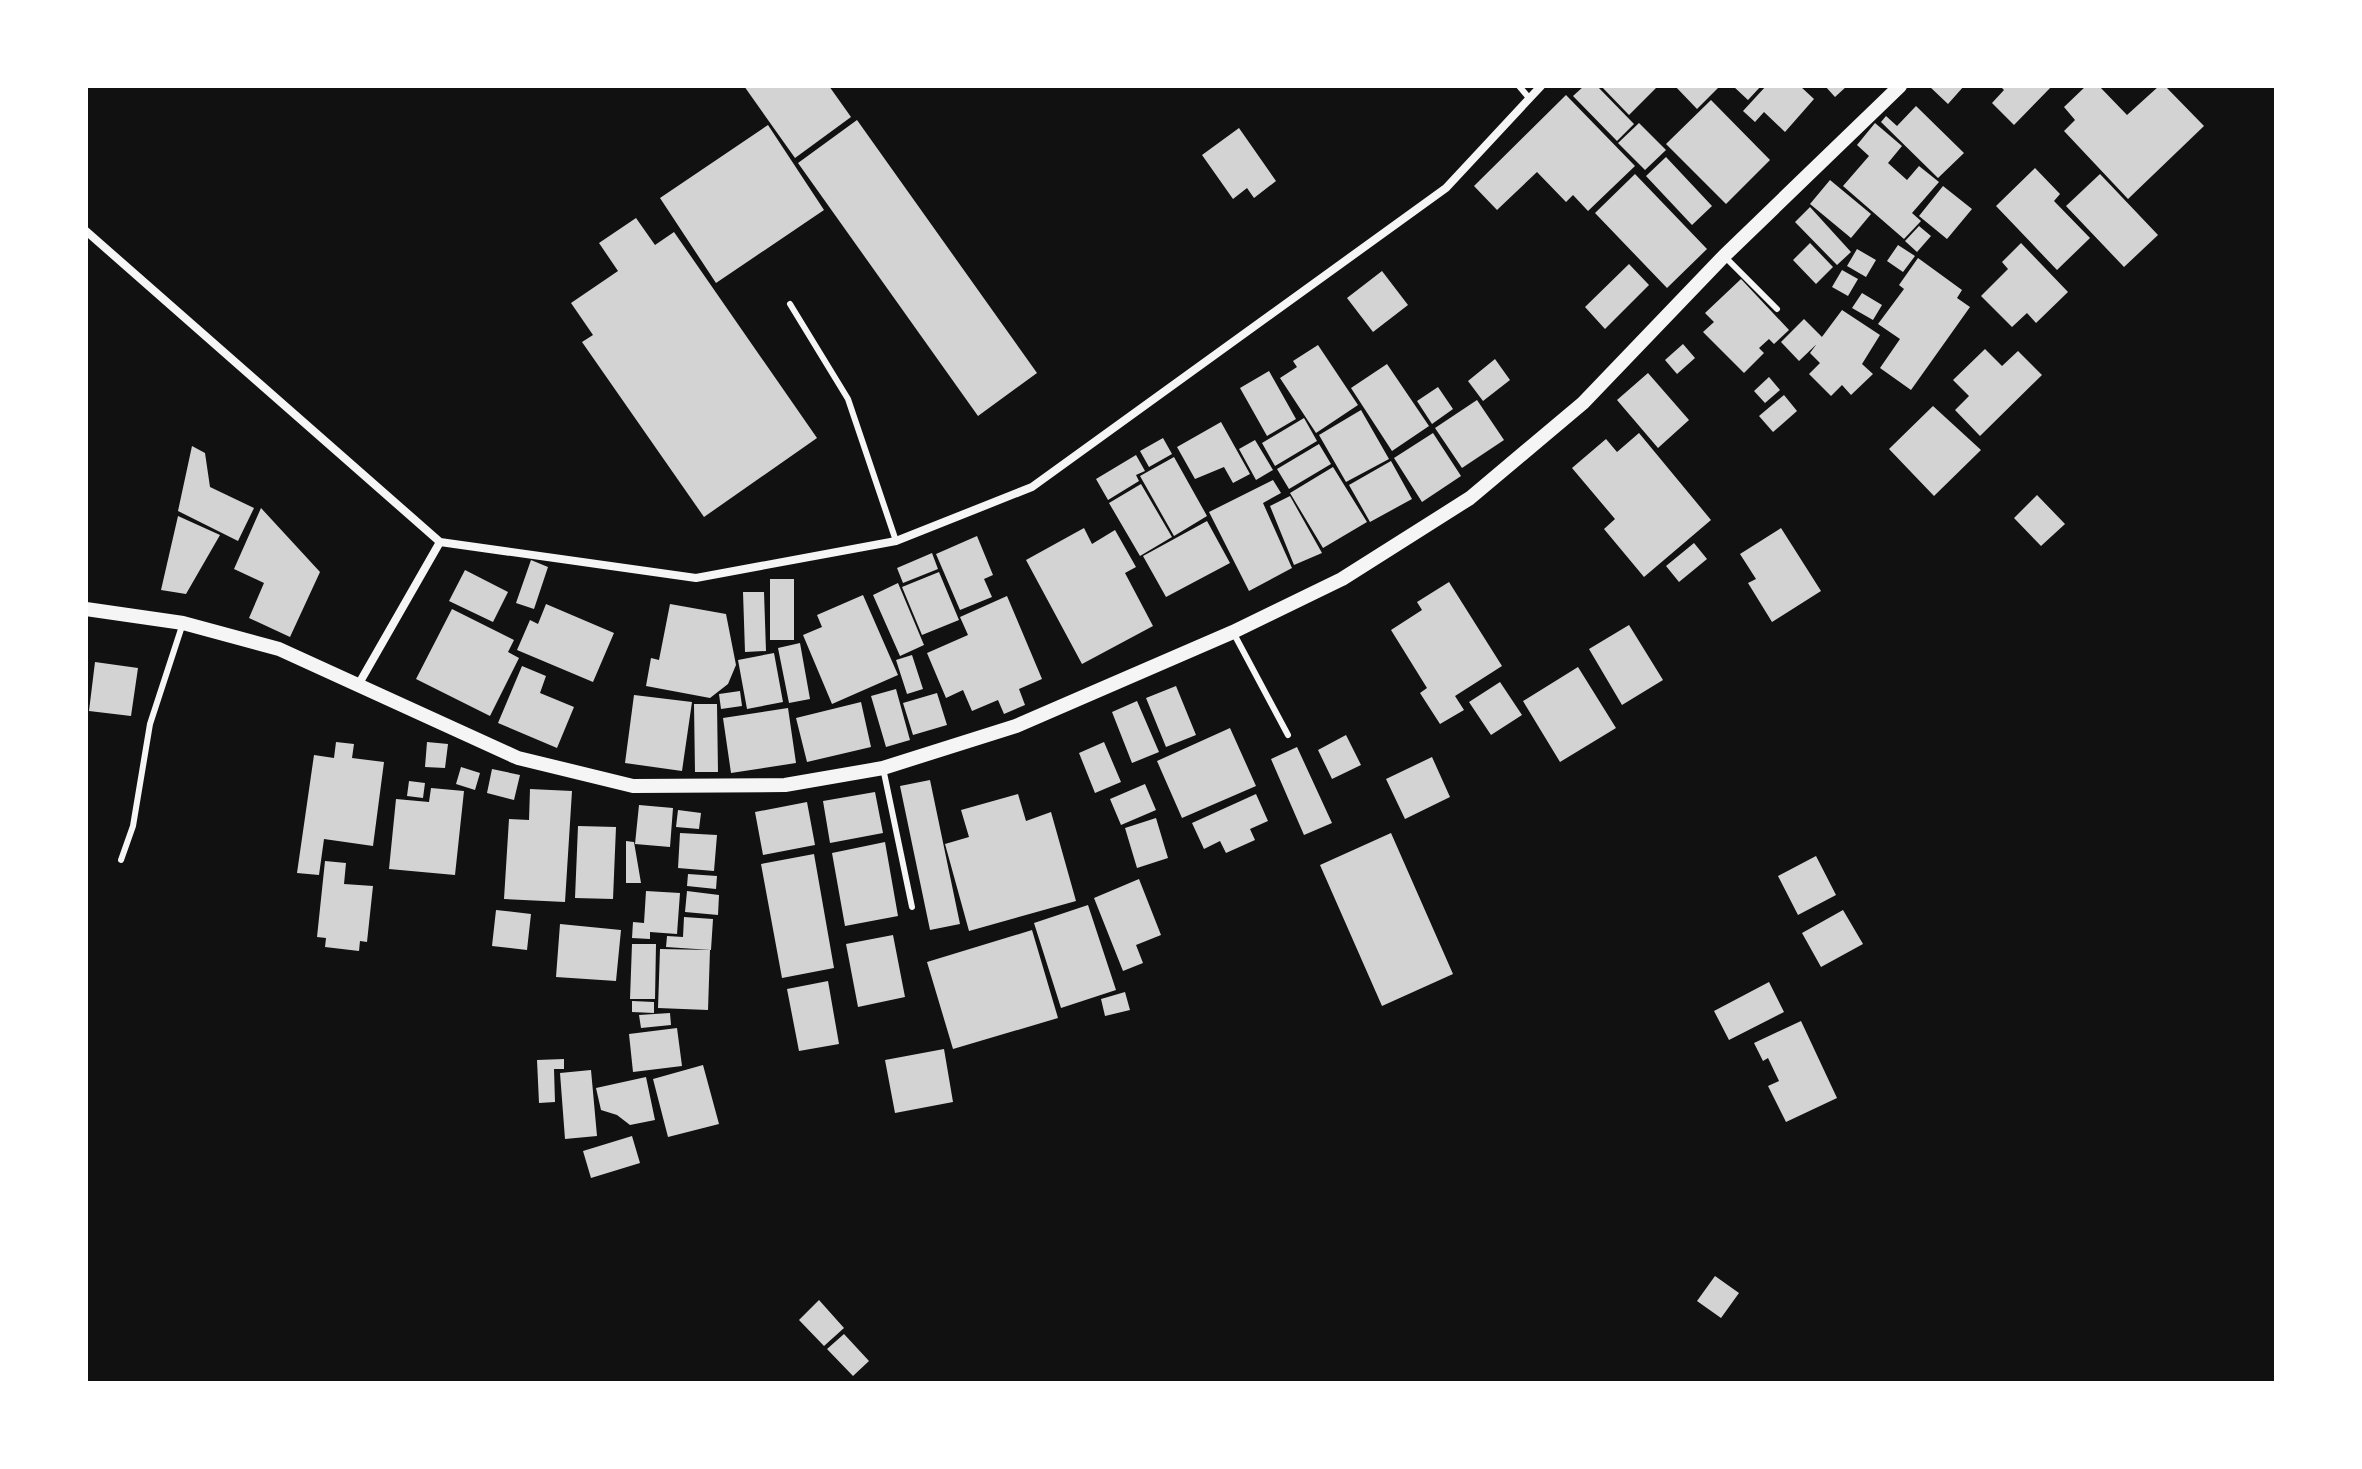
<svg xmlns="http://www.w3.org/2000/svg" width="2362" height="1469" font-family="Ubuntu,sans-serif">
  <rect width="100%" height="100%" fill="#111"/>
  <path fill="#d3d3d3" d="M744,86H829L851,117L795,158Z
    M1584,86H1597L1634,124L1617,141L1573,96Z
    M1601,86H1658L1629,115Z
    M1675,86H1720L1697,109Z
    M1733,86H1761L1748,100Z
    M1766,86H1800L1814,99L1785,132L1764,112L1755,122L1743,111Z
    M1825,86H1847L1835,97Z
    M1929,86H1964L1948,104Z
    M2000,86H2052L2014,125L1992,103L2004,90Z
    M2086,86H2099L2127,115L2159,86H2165L2204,126L2128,199L2064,131L2075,120L2064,107Z
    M1566,95L1635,166L1588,211L1573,195L1566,202L1537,172L1497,210L1474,186Z
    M1711,100L1770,160L1726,204L1666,144Z
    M1916,106L1964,153L1938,178L1881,122L1886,116L1897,126Z
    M857,120L1037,373L978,416L798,163Z
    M1639,123L1666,150L1645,170L1618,143Z
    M1875,123L1902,146L1888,163L1907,180L1919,166L1939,182L1912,213L1921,221L1904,239L1843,186L1869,156L1857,145Z
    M768,125L824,210L716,283L660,198Z
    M1239,128L1276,181L1254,198L1247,188L1233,199L1202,155Z
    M1666,157L1712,206L1692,225L1646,176Z
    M2035,168L2060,194L2054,201L2090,238L2057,270L1996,206Z
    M1635,174L1707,249L1667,288L1595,213Z
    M2100,174L2158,235L2124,267L2066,206Z
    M1830,180L1871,214L1851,238L1810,204Z
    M1943,186L1972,209L1947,239L1919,216Z
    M1810,207L1851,252L1837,265L1795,222Z
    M636,218L655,245L674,232L817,438L704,517L582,342L593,335L571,303L618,271L599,243Z
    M1919,226L1931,236L1917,252L1905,241Z
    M1810,243L1833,267L1816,284L1793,260Z
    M2021,243L2068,292L2036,323L2027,313L2012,327L1981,296L2008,269L2002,262Z
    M1898,245L1915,256L1903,272L1887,261Z
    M1857,249L1876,260L1866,277L1847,266Z
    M1918,258L1962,290L1957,298L1970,307L1911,390L1880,368L1900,339L1878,324L1904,289L1899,285Z
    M1629,264L1649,285L1605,329L1585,307Z
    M1842,270L1858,279L1848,296L1832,287Z
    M1382,271L1408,305L1373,332L1347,298Z
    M1741,279L1789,330L1774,344L1769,339L1759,348L1764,353L1744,373L1703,332L1714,322L1705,313Z
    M1862,293L1882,305L1873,320L1852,308Z
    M1842,310L1880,335L1862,364L1873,374L1851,395L1842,385L1831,396L1809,374L1820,363L1810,353Z
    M1804,319L1823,338L1799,361L1781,342Z
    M1683,344L1695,358L1677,374L1665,360Z
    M1318,345L1358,405L1316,433L1280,378L1297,367L1293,361Z
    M1985,349L2002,366L2018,351L2042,375L1980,436L1955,410L1969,396L1953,380Z
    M1495,359L1510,380L1483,401L1468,381Z
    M1387,364L1429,426L1392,451L1351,388Z
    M1269,371L1296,419L1267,436L1240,388Z
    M1648,373L1689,420L1658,448L1617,400Z
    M1769,377L1780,390L1765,403L1754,391Z
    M1438,387L1453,409L1432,424L1417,401Z
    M1784,395L1797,411L1773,432L1759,416Z
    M1477,400L1504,440L1462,468L1435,428Z
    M1933,406L1981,450L1934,496L1889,449Z
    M1361,410L1389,459L1346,482L1319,435Z
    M1304,418L1317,441L1275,466L1262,443Z
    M1221,422L1250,474L1233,483L1224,467L1195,479L1177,447Z
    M1433,433L1461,476L1422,502L1394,458Z
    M1639,433L1711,520L1644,577L1604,529L1615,519L1572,468L1606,439L1617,452Z
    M1163,438L1172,454L1149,467L1140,451Z
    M1255,440L1273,470L1256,480L1239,449Z
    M1319,444L1331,464L1289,489L1277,469Z
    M192,446L205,453L210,487L254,508L238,541L178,511Z
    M1136,455L1145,471L1136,475L1139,481L1108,500L1096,479Z
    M1174,457L1207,516L1174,536L1140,476Z
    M1391,461L1412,499L1370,522L1349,485Z
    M1333,467L1367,522L1323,548L1290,493Z
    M1273,480L1281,493L1263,503L1292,568L1249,591L1209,512Z
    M1141,484L1172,537L1140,556L1109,503Z
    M2037,495L2065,524L2041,546L2014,518Z
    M1290,496L1322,553L1294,565L1270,506Z
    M261,508L320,572L290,637L249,618L264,583L234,569Z
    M178,516L220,535L186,594L161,590Z
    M1207,521L1230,563L1166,597L1143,556Z
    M1084,528L1092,544L1115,530L1136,567L1125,573L1153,626L1082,664L1026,560Z
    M1781,528L1821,591L1772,622L1748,583L1756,579L1740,554Z
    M977,536L993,575L984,579L992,597L960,610L936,554Z
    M1694,543L1707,559L1679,582L1666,566Z
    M932,553L938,569L903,583L897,568Z
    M531,560L548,567L534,609L516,603Z
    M465,570L508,592L493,622L449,601Z
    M939,572L959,620L922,635L902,587Z
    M770,579H794V640H770Z
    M1449,582L1502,666L1455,696L1464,710L1440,724L1420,693L1427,688L1391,630L1422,610L1417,602Z
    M898,583L924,645L900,656L873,595Z
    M743,592H764L766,651L745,652Z
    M863,595L898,675L832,704L803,635L822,627L817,615Z
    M1007,596L1042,679L1019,689L1025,705L1004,714L998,700L972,711L963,690L946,698L927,653L968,635L960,617Z
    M546,604L614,633L593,682L517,650L530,620L538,624Z
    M670,604L726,614L736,665L728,684L710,698L646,686L651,658L659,660Z
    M452,609L514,640L508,652L519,658L490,716L416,679Z
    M1629,625L1663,680L1622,705L1589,649Z
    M800,643L810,699L789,703L778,648Z
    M774,653L783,702L747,709L738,660Z
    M912,655L923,689L907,694L896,660Z
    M95,662L138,668L131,716L89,711Z
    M522,666L546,676L540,693L574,707L557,748L498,723Z
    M1578,667L1616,728L1560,762L1523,701Z
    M1500,682L1522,715L1491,735L1469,702Z
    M1176,686L1196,735L1166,747L1146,698Z
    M896,689L910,740L886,747L871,696Z
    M740,691L742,706L721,709L719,694Z
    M937,693L947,725L913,735L903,703Z
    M634,695L692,702L682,771L625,763Z
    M1137,701L1159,752L1132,763L1112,712Z
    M861,702L871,747L807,762L796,718Z
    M694,704H717L718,772H695Z
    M788,708L796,763L731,773L723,718Z
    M1230,728L1256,786L1182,818L1157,761Z
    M1346,735L1361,765L1332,779L1318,750Z
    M336,742L354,744L352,758L384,762L373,846L324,839L319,875L297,873L314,755L334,758Z
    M427,742L448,744L445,768L425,767Z
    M1104,742L1121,782L1095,793L1079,753Z
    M1297,747L1332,823L1304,835L1271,759Z
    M1432,757L1450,797L1405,819L1386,779Z
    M461,767L480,773L475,790L456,784Z
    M492,769L520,775L514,800L487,793Z
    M930,780L960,924L930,930L900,786Z
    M409,781L425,783L423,798L407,796Z
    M1145,784L1156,810L1121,825L1110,799Z
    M431,788L464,791L455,875L389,869L396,799L429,802Z
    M530,789L572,791L565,902L504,899L509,819L529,820Z
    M875,792L883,833L830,843L823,801Z
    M1018,794L1026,821L1051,812L1076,901L969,931L945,844L969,837L961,810Z
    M1256,794L1268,821L1250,829L1255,840L1226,853L1220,841L1204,849L1192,823Z
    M807,802L815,845L763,855L755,812Z
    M639,805L673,808L670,847L635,844Z
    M678,810L701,813L699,829L676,827Z
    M1156,818L1168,858L1137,868L1125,828Z
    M578,826L616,827L613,899L575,898Z
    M680,833L717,835L714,871L678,868Z
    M1391,833L1453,974L1382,1006L1320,865Z
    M626,841L634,842L641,883H626Z
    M885,842L898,916L845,926L832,853Z
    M814,854L834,968L782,978L761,864Z
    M1816,856L1836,895L1798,915L1778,876Z
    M325,861L346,863L344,884L373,886L367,942L360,941L359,951L325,947L326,938L317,937Z
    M688,874L717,876L716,889L687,886Z
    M1139,879L1161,935L1136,945L1143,963L1123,971L1094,898Z
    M646,891L680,893L677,934L650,932V939L632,938L633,922L644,923Z
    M687,891L719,895L718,915L685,912Z
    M1088,905L1116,990L1061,1008L1034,923Z
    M496,910L531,914L527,950L492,946Z
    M1843,910L1863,944L1821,967L1802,933Z
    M684,917L713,919L711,950L666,947L667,936L683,937Z
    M560,924L621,930L616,981L556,977Z
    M1032,930L1058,1018L953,1049L927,962Z
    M893,935L905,997L858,1007L846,944Z
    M632,944H656L655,999H630Z
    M660,949L710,950L708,1010L658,1008Z
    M828,981L839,1044L799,1051L787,989Z
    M1769,982L1784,1012L1729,1040L1714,1011Z
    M1125,992L1130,1010L1105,1016L1101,999Z
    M632,1001L654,1002V1013L632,1012Z
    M670,1013L671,1025L641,1028L639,1015Z
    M1801,1021L1837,1098L1786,1122L1768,1086L1779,1081L1768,1058L1763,1061L1754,1043Z
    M677,1028L682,1066L633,1072L629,1034Z
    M944,1049L953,1102L895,1113L885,1060Z
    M564,1059V1069H554L555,1102L539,1103L537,1060Z
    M703,1065L719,1124L668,1137L653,1079Z
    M591,1070L597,1136L565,1139L560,1073Z
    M646,1077L655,1120L630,1125L617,1115L601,1110L596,1088Z
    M632,1136L640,1163L591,1178L583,1151Z
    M1715,1276L1739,1293L1721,1318L1697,1301Z
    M819,1300L844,1328L824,1346L799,1320Z
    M844,1334L869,1361L853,1376L827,1349Z"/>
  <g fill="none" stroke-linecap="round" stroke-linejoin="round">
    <path stroke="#f5f5f5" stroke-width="6" d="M1519,86L1529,98
      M1724,256L1777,309
      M790,304L848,399L896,541
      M1233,632L1288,735
      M883,768L912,907
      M121,860L133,826L150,724L183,623"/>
    <path stroke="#f5f5f5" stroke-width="8" d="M86,231L440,542L696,578L896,541L1032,487L1446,188L1541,86
      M357,687L440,542"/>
    <path stroke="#f5f5f5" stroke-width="14" d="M86,609L183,623L279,649L518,758L633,786L785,785L883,768L1016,726L1233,632L1342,579L1470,498L1583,403L1724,256L1900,86"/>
  </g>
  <rect width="2362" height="1469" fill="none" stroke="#ffffff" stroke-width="176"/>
</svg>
